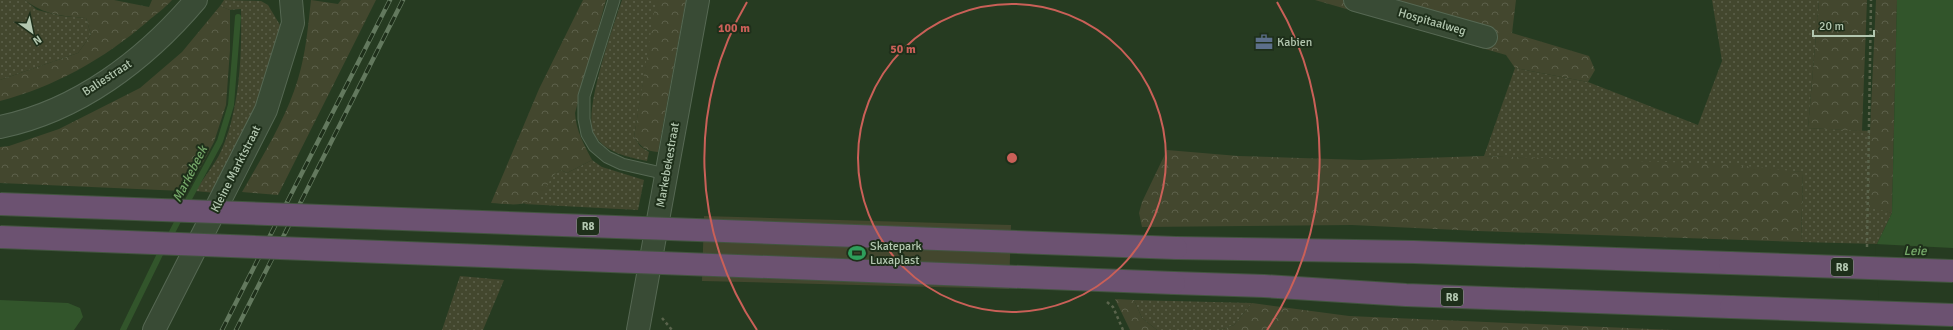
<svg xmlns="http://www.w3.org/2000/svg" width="1953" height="330" font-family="Signika,sans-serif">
  <defs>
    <pattern id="grass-dots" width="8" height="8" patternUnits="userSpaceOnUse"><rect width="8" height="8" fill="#43472e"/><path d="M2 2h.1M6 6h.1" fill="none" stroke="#5c604a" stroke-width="1.8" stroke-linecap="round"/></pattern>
    <pattern id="forest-crowns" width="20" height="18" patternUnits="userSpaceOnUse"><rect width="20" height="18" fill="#43472e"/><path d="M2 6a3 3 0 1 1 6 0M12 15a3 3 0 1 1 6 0" fill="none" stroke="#5c604a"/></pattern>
  </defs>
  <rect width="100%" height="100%" fill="#263b21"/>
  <path fill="url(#grass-dots)" d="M0,0H25L37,10L62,16L86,18L91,35L78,53L0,80Z
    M224,0L261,1L268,5L283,30L269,86L216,193L195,191C205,176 218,161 224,144C240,104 242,52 241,9L230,10L220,6Z
    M622,0H657L634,137L640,146L649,152L647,161C628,157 605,153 594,134C582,113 614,24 622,0Z
    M1712,0H1819L1808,128L1870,131V206L1892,213L1877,244L1801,242L1803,172L1484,156L1515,68L1588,82L1698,125L1722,61Z
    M592,160L602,167L644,180L638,210L524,204C542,196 545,178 561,170L567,173Z
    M460,276L504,280L483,330H442Z
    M1134,300L1252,303L1234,325L1220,330H1157L1142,318Z"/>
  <path fill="url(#forest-crowns)" d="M25,0H114L149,7L152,0H172C165,8 155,15 147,22C104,59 54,87 0,101V80L78,53L91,35L86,18C63,16 44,15 25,0Z
    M311,0L338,4L341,0H376L278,195L242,192C263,155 286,119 298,79C306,53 308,26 311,0Z
    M583,0H606L575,113C576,131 584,144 592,160L567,173L561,170C551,175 550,182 544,191C531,209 509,204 491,203L539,89Z
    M656,0H686L658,152C646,151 641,147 634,137Z
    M1315,0H1516L1512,33L1589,56L1595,70L1588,82L1515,68L1506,55Z
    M1819,0H1867L1862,131L1808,128Z
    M1876,0H1897L1892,213L1870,207V131Z
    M220,6L230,10V50L226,105L214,142L201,166L183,191L0,183V147L9,146L59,129L140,88L182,52Z
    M1167,150L1238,156L1361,160L1484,156L1726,164L1803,172L1801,242L1478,231L1352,225L1142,227L1139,213L1142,202Z
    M1115,299L1134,300L1142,318L1157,330H1130Z
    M1252,303L1349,316L1673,330H1220L1234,325Z"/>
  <path fill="#43472e" d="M704,216L1011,225L1009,289L702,281Z"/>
  <path fill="#32552b" d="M1897,0H1953V330L1877,244L1892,213Z
    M0,300L68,303L80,308L83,317L74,330H0Z"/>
  <path fill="#263b21" d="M1875,244L1953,248V330H1881Z"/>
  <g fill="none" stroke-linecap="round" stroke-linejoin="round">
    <path stroke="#32552b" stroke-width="6" d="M185,206L220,141L231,105L238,17
      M168,240L181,215
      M123,330L163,248"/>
    <g stroke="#566853" stroke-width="13">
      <path id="service" d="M614,0L584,96V119L587,134L594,146L607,157L622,164L666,174"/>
    </g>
    <g stroke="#566853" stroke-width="24">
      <path id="minor" d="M1355,0L1486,37
        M0,127C78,111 145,60 196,0
        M154,330L266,110L293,23L291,0"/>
    </g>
    <g stroke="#566853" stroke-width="24">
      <path id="tertiary" d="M638,330L698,0"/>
    </g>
    <g stroke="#435540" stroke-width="24">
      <path id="motorway" d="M1176,248L1414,252L1730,263
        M1174,283L1264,286L1406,295L1731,307"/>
    </g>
    <path stroke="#5a644c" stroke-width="2.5" stroke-dasharray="3 3" stroke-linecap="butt" d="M1867,247L1871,0
      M1107,302L1113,307L1123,330
      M662,318L672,330"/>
    <use href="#service" stroke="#394b35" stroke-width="11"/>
    <use href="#minor" stroke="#394b35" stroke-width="22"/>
    <use href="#tertiary" stroke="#394b35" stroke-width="22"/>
    <use href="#motorway" stroke="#6c5271" stroke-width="22"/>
    <g stroke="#63795e" stroke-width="4.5">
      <path id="rail" d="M222,330L390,0
        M236,330L403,0"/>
    </g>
    <use href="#rail" stroke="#1e2f1a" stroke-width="3" stroke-dasharray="9" stroke-linecap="butt"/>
    <g stroke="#435540" stroke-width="24" stroke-linecap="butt">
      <path id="motorway-bridge" d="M0,204L1176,248
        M0,237L1174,283
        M1730,263L1953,271
        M1731,307L1953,315"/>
    </g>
    <use href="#motorway-bridge" stroke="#6c5271" stroke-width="22"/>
  </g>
  <g fill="none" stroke="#ca6058" stroke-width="2">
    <circle cx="1012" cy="158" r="154"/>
    <path d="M757 330A307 307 0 0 1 747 2M1277 2A307 307 0 0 1 1267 330"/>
  </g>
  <defs>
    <g id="office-bare" transform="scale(1.38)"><path d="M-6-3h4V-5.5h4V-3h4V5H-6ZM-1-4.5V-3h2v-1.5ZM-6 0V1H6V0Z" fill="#5c6f8a" stroke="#1e2f1a" stroke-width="2.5" paint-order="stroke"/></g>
    <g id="stadium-bare" transform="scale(1.38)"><path d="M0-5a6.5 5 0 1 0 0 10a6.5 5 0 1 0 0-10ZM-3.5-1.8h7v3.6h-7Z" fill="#2e9e5b" stroke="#1e2f1a" stroke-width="2.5" paint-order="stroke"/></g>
  </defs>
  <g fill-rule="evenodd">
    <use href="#office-bare" x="1264" y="42"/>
    <use href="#stadium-bare" x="857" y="253"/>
  </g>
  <g text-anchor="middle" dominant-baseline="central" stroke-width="4" stroke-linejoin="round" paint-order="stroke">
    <g fill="#1e2f1a" stroke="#869983" stroke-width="1">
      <rect x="577" y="217" width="22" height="18" rx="3"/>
      <rect x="1831" y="258" width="22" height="18" rx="3"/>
      <rect x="1441" y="288" width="22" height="18" rx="3"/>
    </g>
    <g font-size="11" font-weight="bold" fill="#b3c7b0">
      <text x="588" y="226">R8</text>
      <text x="1842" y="267">R8</text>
      <text x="1452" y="297">R8</text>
    </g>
    <g font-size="12" fill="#b3c7b0" stroke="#1e2f1a">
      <text transform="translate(1432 22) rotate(16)">Hospitaalweg</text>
      <text transform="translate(107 78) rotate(-33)">Baliestraat</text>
      <text transform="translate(668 165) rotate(-80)">Markebekestraat</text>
      <text transform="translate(236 169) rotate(-63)">Kleine Marktstraat</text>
    </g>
    <g font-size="12" fill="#b3c7b0" stroke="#1e2f1a" text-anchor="start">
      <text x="1277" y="42">Kabien</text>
      <text x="870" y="246">Skatepark<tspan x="870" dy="14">Luxaplast</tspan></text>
    </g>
    <g font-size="13" font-style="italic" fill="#74a768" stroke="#1e2f1a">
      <text transform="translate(190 174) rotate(-63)">Markebeek</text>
      <text x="1915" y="251">Leie</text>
    </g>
  </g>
  <circle cx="1012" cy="158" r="6" fill="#ca6058" stroke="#1e2f1a" stroke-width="2"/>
  <g font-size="12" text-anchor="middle" font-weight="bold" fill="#ca6058" stroke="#1e2f1a" stroke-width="4" stroke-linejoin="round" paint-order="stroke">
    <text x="734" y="32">100 m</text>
    <text x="903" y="53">50 m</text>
  </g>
  <g transform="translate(32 32) rotate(147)" stroke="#1e2f1a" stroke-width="3" paint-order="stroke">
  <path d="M0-3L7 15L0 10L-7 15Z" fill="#b3c7b0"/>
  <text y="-6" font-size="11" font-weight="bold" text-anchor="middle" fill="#b3c7b0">N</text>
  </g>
  <path d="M1813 30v6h61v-6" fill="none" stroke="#b3c7b0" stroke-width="2"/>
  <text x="1819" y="30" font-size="12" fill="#b3c7b0" stroke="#1e2f1a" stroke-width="3" paint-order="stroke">20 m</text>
</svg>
